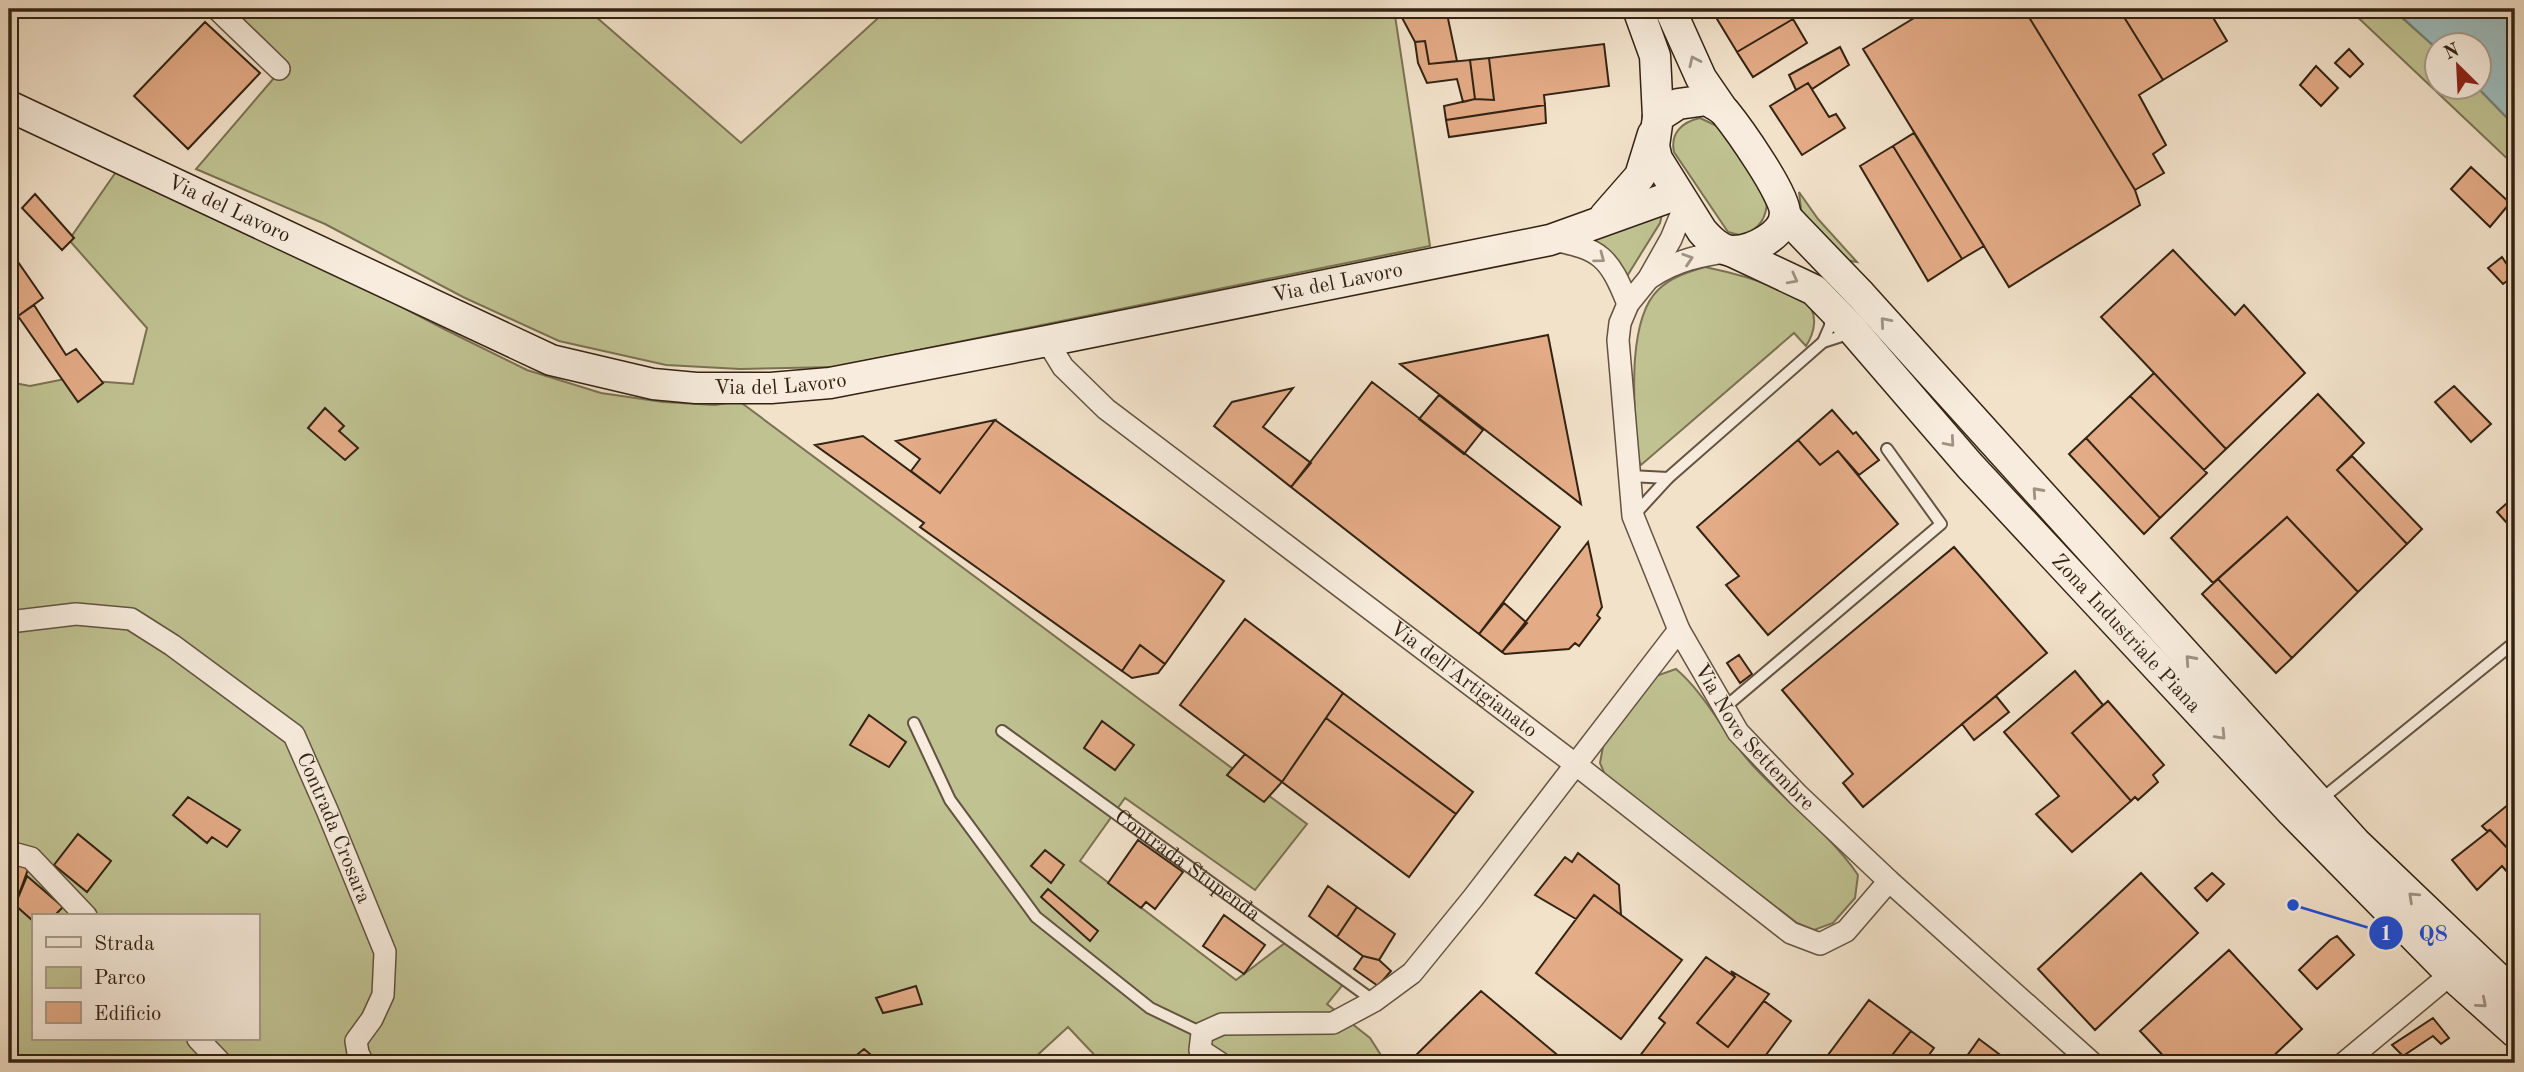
<svg xmlns="http://www.w3.org/2000/svg" width="2524" height="1072" font-family="'Old Standard TT',serif">
  <rect width="100%" height="100%" fill="#f2e2ca"/>
  <filter id="stains"><feTurbulence type="fractalNoise" baseFrequency=".00286" numOctaves="4"/><feColorMatrix values="0 0 0 0 .2 0 0 0 0 .09 0 0 0 0 .02 0 0 0 .5 -.17"/></filter>
  <radialGradient id="worn" r=".72"><stop offset=".6" stop-color="#630" stop-opacity="0"/><stop offset="1" stop-color="#630" stop-opacity=".3"/></radialGradient>
  <path fill="#c0c292" stroke="#7a7252" stroke-width="2" fill-rule="evenodd" d="M227,9H587L741,143L888,9H1394L1430,246L835,367L740,369L666,365L559,341L463,297L325,224L196,169L286,64Z
    M2349,9H2392L2436,48V88H2478L2515,126V166Z
    M1700,118L1719,127L1767,199C1767,218 1760,228 1743,236L1728,232L1674,152C1670,133 1682,122 1700,118Z
    M118,169L310,259L446,330L527,370L601,393L663,402L715,405L739,401L1307,824L1255,890L1125,798L1080,861L1236,980L1293,937L1303,942L1350,976L1327,1004L1370,1038L1386,1063H1102L1068,1027L1031,1061L1032,1063H9V382L30,386L65,379L133,384L147,328L69,240ZM33,916H257V1039H33Z
    M1799,192L1818,219L1857,262L1839,259L1802,217Z
    M1655,206L1663,210L1660,223L1624,281L1612,254L1595,240Z
    M1705,267C1734,273 1759,280 1785,291C1791,294 1800,296 1805,301C1819,313 1815,332 1806,346L1794,333L1641,465L1637,457C1635,414 1625,322 1658,290C1671,277 1688,272 1705,267Z
    M1676,669C1707,695 1727,740 1757,770C1790,805 1831,835 1858,875L1855,898L1833,923L1814,930L1797,923L1605,775L1600,763L1604,741L1656,676Z"/>
  <path fill="#9dbcbd" stroke="#737f79" stroke-width="2" d="M2393,9H2504L2515,22V126L2478,88V46H2436V48Z"/>
  <path fill="#e3ab86" stroke="#332313" stroke-width="2" d="M1399,9H1446L1457,61L1429,64L1425,41L1415,42L1400,14Z
    M1732,9H1787L1793,19L1737,52L1717,19Z
    M1929,9H2024L2135,190L2140,205L2009,287L1863,49Z
    M2024,9H2119L2163,80L2139,95L2166,145L2153,154L2164,173L2135,190Z
    M2119,9H2208L2227,41L2163,80Z
    M1793,19L1807,43L1753,77L1737,52Z
    M205,22L260,73L188,149L134,96Z
    M1425,41L1429,64L1470,60L1475,99L1463,102L1457,79L1427,83L1418,63L1415,42Z
    M1604,44L1609,86L1544,95L1545,105L1446,120L1444,106L1475,99L1494,100L1489,58Z
    M1840,47L1849,65L1812,89L1808,83L1796,90L1789,75Z
    M2349,49L2363,64L2350,77L2335,63Z
    M1489,58L1494,100L1475,99L1470,60Z
    M2316,66L2338,88L2321,106L2300,85Z
    M1808,83L1829,117L1836,114L1845,128L1802,155L1770,106Z
    M1545,105L1546,123L1449,137L1446,120Z
    M1914,133L1984,246L1962,259L1893,146Z
    M1893,146L1962,259L1928,281L1860,166Z
    M2471,167L2510,203L2490,227L2451,189Z
    M35,194L74,238L62,250L22,208Z
    M9,249L43,298L18,316L9,303Z
    M2173,250L2235,315L2244,305L2305,373L2226,449L2101,317Z
    M2502,257L2508,266L2515,261V275L2503,284L2488,268Z
    M34,305L66,355L76,349L103,383L78,402L18,316Z
    M1548,335L1581,504L1400,364Z
    M2154,373L2226,449L2204,470L2130,396Z
    M1372,382L1560,527L1479,634L1291,487Z
    M2454,386L2491,424L2471,442L2435,402Z
    M1293,388L1263,427L1311,463L1291,487L1214,426L1232,402Z
    M2318,394L2364,443L2337,470L2407,544L2358,592L2287,517L2213,583L2171,538Z
    M1439,395L1483,430L1464,454L1419,419Z
    M2130,396L2207,473L2160,518L2086,438Z
    M325,408L344,426L339,431L358,448L345,460L308,428Z
    M1832,410L1853,434L1856,432L1879,460L1859,475L1838,451L1820,465L1798,440Z
    M995,420L1224,581L1165,664L1140,645L1122,671L920,527L924,523L815,445L863,436L940,493Z
    M995,420L940,493L911,471L920,459L896,441Z
    M2086,438L2160,518L2144,534L2069,454Z
    M1798,440L1820,465L1838,451L1898,524L1768,635L1726,585L1739,576L1697,527Z
    M2352,456L2422,529L2407,544L2337,470Z
    M2515,496V532L2497,512Z
    M2287,517L2358,592L2292,658L2218,579Z
    M1588,542L1602,607L1597,615L1600,618L1579,646L1575,643L1569,649L1505,654L1502,652Z
    M1954,547L2047,653L1863,807L1843,783L1853,774L1782,690Z
    M2218,579L2292,658L2276,673L2202,594Z
    M1504,603L1527,623L1502,652L1479,634Z
    M1245,619L1343,693L1282,782L1180,705Z
    M1140,645L1165,664L1158,673L1132,678L1122,671Z
    M1739,655L1752,674L1740,683L1727,663Z
    M2075,671L2103,705L2072,733L2131,801L2072,852L2036,814L2059,796L2004,732Z
    M1343,693L1473,792L1456,814L1326,718Z
    M1996,696L2009,712L1974,740L1962,724Z
    M2108,701L2164,765L2153,775L2158,782L2138,800L2135,797L2131,801L2072,733Z
    M2515,710V737L2508,728L2512,725L2507,717Z
    M869,715L906,742L889,767L850,745Z
    M1326,718L1456,814L1409,877L1282,782Z
    M1102,721L1134,745L1115,770L1084,748Z
    M1245,754L1282,782L1264,802L1227,775Z
    M188,797L240,830L227,847L212,837L207,843L173,815Z
    M2515,799V846L2510,851L2490,830L2487,831L2482,826Z
    M2490,830L2510,851L2515,846V881L2502,866L2477,890L2452,860Z
    M78,834L111,861L87,892L54,865Z
    M1138,840L1183,872L1155,909L1146,902L1141,908L1108,883Z
    M1045,850L1064,865L1051,883L1031,866Z
    M1578,853L1619,885L1621,915L1594,895L1576,919L1535,895L1565,857L1572,862Z
    M11,859L30,864L15,905H9Z
    M2141,873L2198,933L2095,1030L2038,969Z
    M2212,873L2224,884L2207,901L2195,888Z
    M27,876L63,907L54,916H33V921L15,905Z
    M1328,886L1357,907L1337,937L1309,916Z
    M1048,889L1098,931L1090,941L1041,897Z
    M1594,895L1682,960L1621,1039L1536,973Z
    M1357,907L1395,934L1379,960L1363,956L1337,937Z
    M1224,915L1265,945L1244,974L1203,946Z
    M2337,936L2354,955L2317,989L2299,970L2330,940Z
    M2229,950L2302,1029L2266,1063H2170L2140,1031Z
    M1363,956L1379,960L1391,971L1378,986L1354,969Z
    M1706,957L1735,977L1697,1023L1728,1047L1764,1001L1791,1021L1760,1063H1647L1639,1057L1665,1023L1659,1018Z
    M1731,971L1769,994L1728,1047L1697,1023L1735,977Z
    M916,986L922,1004L883,1013L876,998Z
    M1481,991L1567,1063H1408Z
    M1869,1000L1911,1031L1886,1063H1822Z
    M2433,1018L2449,1038L2441,1044L2433,1036L2403,1056L2392,1045Z
    M1911,1031L1934,1048L1923,1063H1886Z
    M1979,1039L2011,1063H1962Z
    M864,1049L877,1060L873,1063H856L853,1058Z"/>
  <g fill="none" stroke-linecap="round" stroke-linejoin="round">
    <g stroke="#635341" stroke-width="14">
      <g id="lane">
        <path d="M1830,316V326L1823,342L1851,333"/>
        <path d="M1630,476L1668,478L1635,514"/>
        <path d="M1668,478L1823,342"/>
        <path d="M1724,708L1941,524L1887,449"/>
        <path d="M914,723L950,800L1036,917L1150,1008L1202,1033"/>
        <path id="s1" d="M1002,731L1374,1001"/>
        <path d="M2319,801L2515,642"/>
      </g>
    </g>
    <g stroke="#635341" stroke-width="24">
      <g id="street">
        <path d="M217,9L279,69"/>
        <path id="s2" d="M1685,205L1671,239L1649,278L1628,304L1620,323L1618,340L1633,516L1679,630L1738,732L1798,795L1889,881L2092,1063"/>
        <path d="M1552,240C1601,249 1609,257 1628,304"/>
        <path d="M1651,277C1676,260 1702,255 1731,251"/>
        <path id="s3" d="M1047,341L1063,367L1106,409L1575,764L1791,933L1820,944L1846,931L1889,881"/>
        <path id="s4" d="M9,622L76,614L131,619L172,645L294,735L327,810L385,952L383,995L372,1019L356,1041L358,1053L363,1063"/>
        <path d="M9,852L31,858L86,916"/>
        <path d="M198,1039L221,1063"/>
        <path d="M1220,1063L1200,1050L1202,1033L1222,1024L1333,1023L1374,1001L1412,973L1473,898L1679,630"/>
        <path d="M2344,1063L2451,974"/>
      </g>
    </g>
    <g stroke="#332313" stroke-width="33">
      <g id="secondary">
        <path d="M1638,9L1655,56L1658,117"/>
        <path d="M1670,9L1701,78L1723,110"/>
        <path d="M1707,100C1713,104 1720,107 1725,112C1738,128 1785,194 1785,213C1785,235 1752,251 1733,251C1720,251 1710,240 1702,231L1657,159L1654,146L1658,117L1678,104Z"/>
        <path id="s5" d="M9,106L551,360L653,384L696,388H771L830,383L1047,341L1550,240L1678,194"/>
        <path d="M1605,216L1640,176L1653,134"/>
        <path d="M1785,216L1861,295L2356,843L2515,995"/>
        <path id="s6" d="M1731,251L1814,290L1851,328L1970,466L2292,812L2458,981L2515,1032"/>
      </g>
    </g>
    <use href="#lane" stroke="#f7ecdd" stroke-width="10"/>
    <use href="#street" stroke="#f7ecdd" stroke-width="21"/>
    <use href="#secondary" stroke="#f7ecdd" stroke-width="30"/>
  </g>
  <defs><path id="oneway-chevron" d="M-2-3.5L2.5 0L-2 3.5" fill="none" stroke-width="1.6" stroke-linecap="round" stroke-linejoin="round" transform="scale(1.75)"/></defs>
  <g stroke="#9f9282">
    <use href="#oneway-chevron" transform="translate(1694 61) rotate(-115)"/>
    <use href="#oneway-chevron" transform="translate(1600 258) rotate(37)"/>
    <use href="#oneway-chevron" transform="translate(1688 259) rotate(-18)"/>
    <use href="#oneway-chevron" transform="translate(1793 279) rotate(28)"/>
    <use href="#oneway-chevron" transform="translate(1885 322) rotate(-131)"/>
    <use href="#oneway-chevron" transform="translate(1950 442) rotate(49)"/>
    <use href="#oneway-chevron" transform="translate(2037 492) rotate(-132)"/>
    <use href="#oneway-chevron" transform="translate(2190 660) rotate(-132)"/>
    <use href="#oneway-chevron" transform="translate(2221 735) rotate(47)"/>
    <use href="#oneway-chevron" transform="translate(2413 897) rotate(-137)"/>
    <use href="#oneway-chevron" transform="translate(2482 1003) rotate(41)"/>
  </g>
  <g text-anchor="middle" dominant-baseline="central" stroke-width="6" stroke-linejoin="round" paint-order="stroke">
    <g font-size="21" fill="#332313" stroke="#f7ecdd">
      <text stroke="none"><textPath href="#s5" startOffset="243">Via del Lavoro</textPath></text>
      <text stroke="none"><textPath href="#s5" startOffset="1398">Via del Lavoro</textPath></text>
      <text stroke="none"><textPath href="#s5" startOffset="831">Via del Lavoro</textPath></text>
      <text stroke="none"><textPath href="#s6" startOffset="556">Zona Industriale Piana</textPath></text>
      <text stroke="none"><textPath href="#s3" startOffset="539">Via dell'Artigianato</textPath></text>
      <text stroke="none"><textPath href="#s2" startOffset="584">Via Nove Settembre</textPath></text>
      <text stroke="none"><textPath href="#s4" startOffset="424">Contrada Crosara</textPath></text>
      <text stroke="none"><textPath href="#s1" startOffset="229">Contrada Stupenda</textPath></text>
    </g>
  </g>
  <path fill="none" stroke="#1d4ed8" stroke-width="2.5" d="M2293 905L2386 933"/>
  <g fill="#1d4ed8" stroke="#f7ecdd" stroke-width="2.5">
    <circle cx="2293" cy="905" r="7"/>
    <circle cx="2386" cy="933" r="18"/>
  </g>
  <g font-size="21" text-anchor="middle" font-weight="bold" fill="#fff">
    <text x="2386" y="940">1</text>
  </g>
  <g font-size="23" text-anchor="middle" font-weight="bold" fill="#1d4ed8" stroke="#f7ecdd" stroke-width="6" stroke-linejoin="round" paint-order="stroke">
    <text x="2433" y="941">Q8</text>
  </g>
  <rect width="2524" height="1072" fill="none" stroke="#f2e2ca" stroke-width="35"/>
  <rect x="10" y="10" width="2503" height="1051" fill="none" stroke="#332313" stroke-width="3.5"/>
  <rect x="18" y="18" width="2489" height="1037" fill="none" stroke="#332313" stroke-width="2"/>
  <rect x="32" y="914" width="228" height="126" fill="#f7ecdd" stroke="#a99c8c" stroke-width="2"/>
  <rect x="46" y="937" width="35" height="10" fill="#f7ecdd" stroke="#a99c8c" stroke-width="2"/>
  <text x="94" y="950" font-size="21" fill="#332313">Strada</text>
  <rect x="46" y="967" width="35" height="21" fill="#c0c292" stroke="#a99c8c" stroke-width="2"/>
  <text x="94" y="984" font-size="21" fill="#332313">Parco</text>
  <rect x="46" y="1002" width="35" height="21" fill="#e3ab86" stroke="#a99c8c" stroke-width="2"/>
  <text x="94" y="1020" font-size="21" fill="#332313">Edificio</text>
  <g transform="translate(2458 66) rotate(336)"><circle r="33" fill="#f7ecdd" stroke="#a99c8c" stroke-width="2"/>
  <path d="M0-5L12 26L0 18L-12 26Z" fill="#8f2418"/>
  <text y="-10" font-size="19" font-weight="bold" text-anchor="middle" fill="#332313">N</text>
  </g>
  <rect width="100%" height="100%" filter="url(#stains)"/>
  <rect width="100%" height="100%" fill="url(#worn)"/>
</svg>
